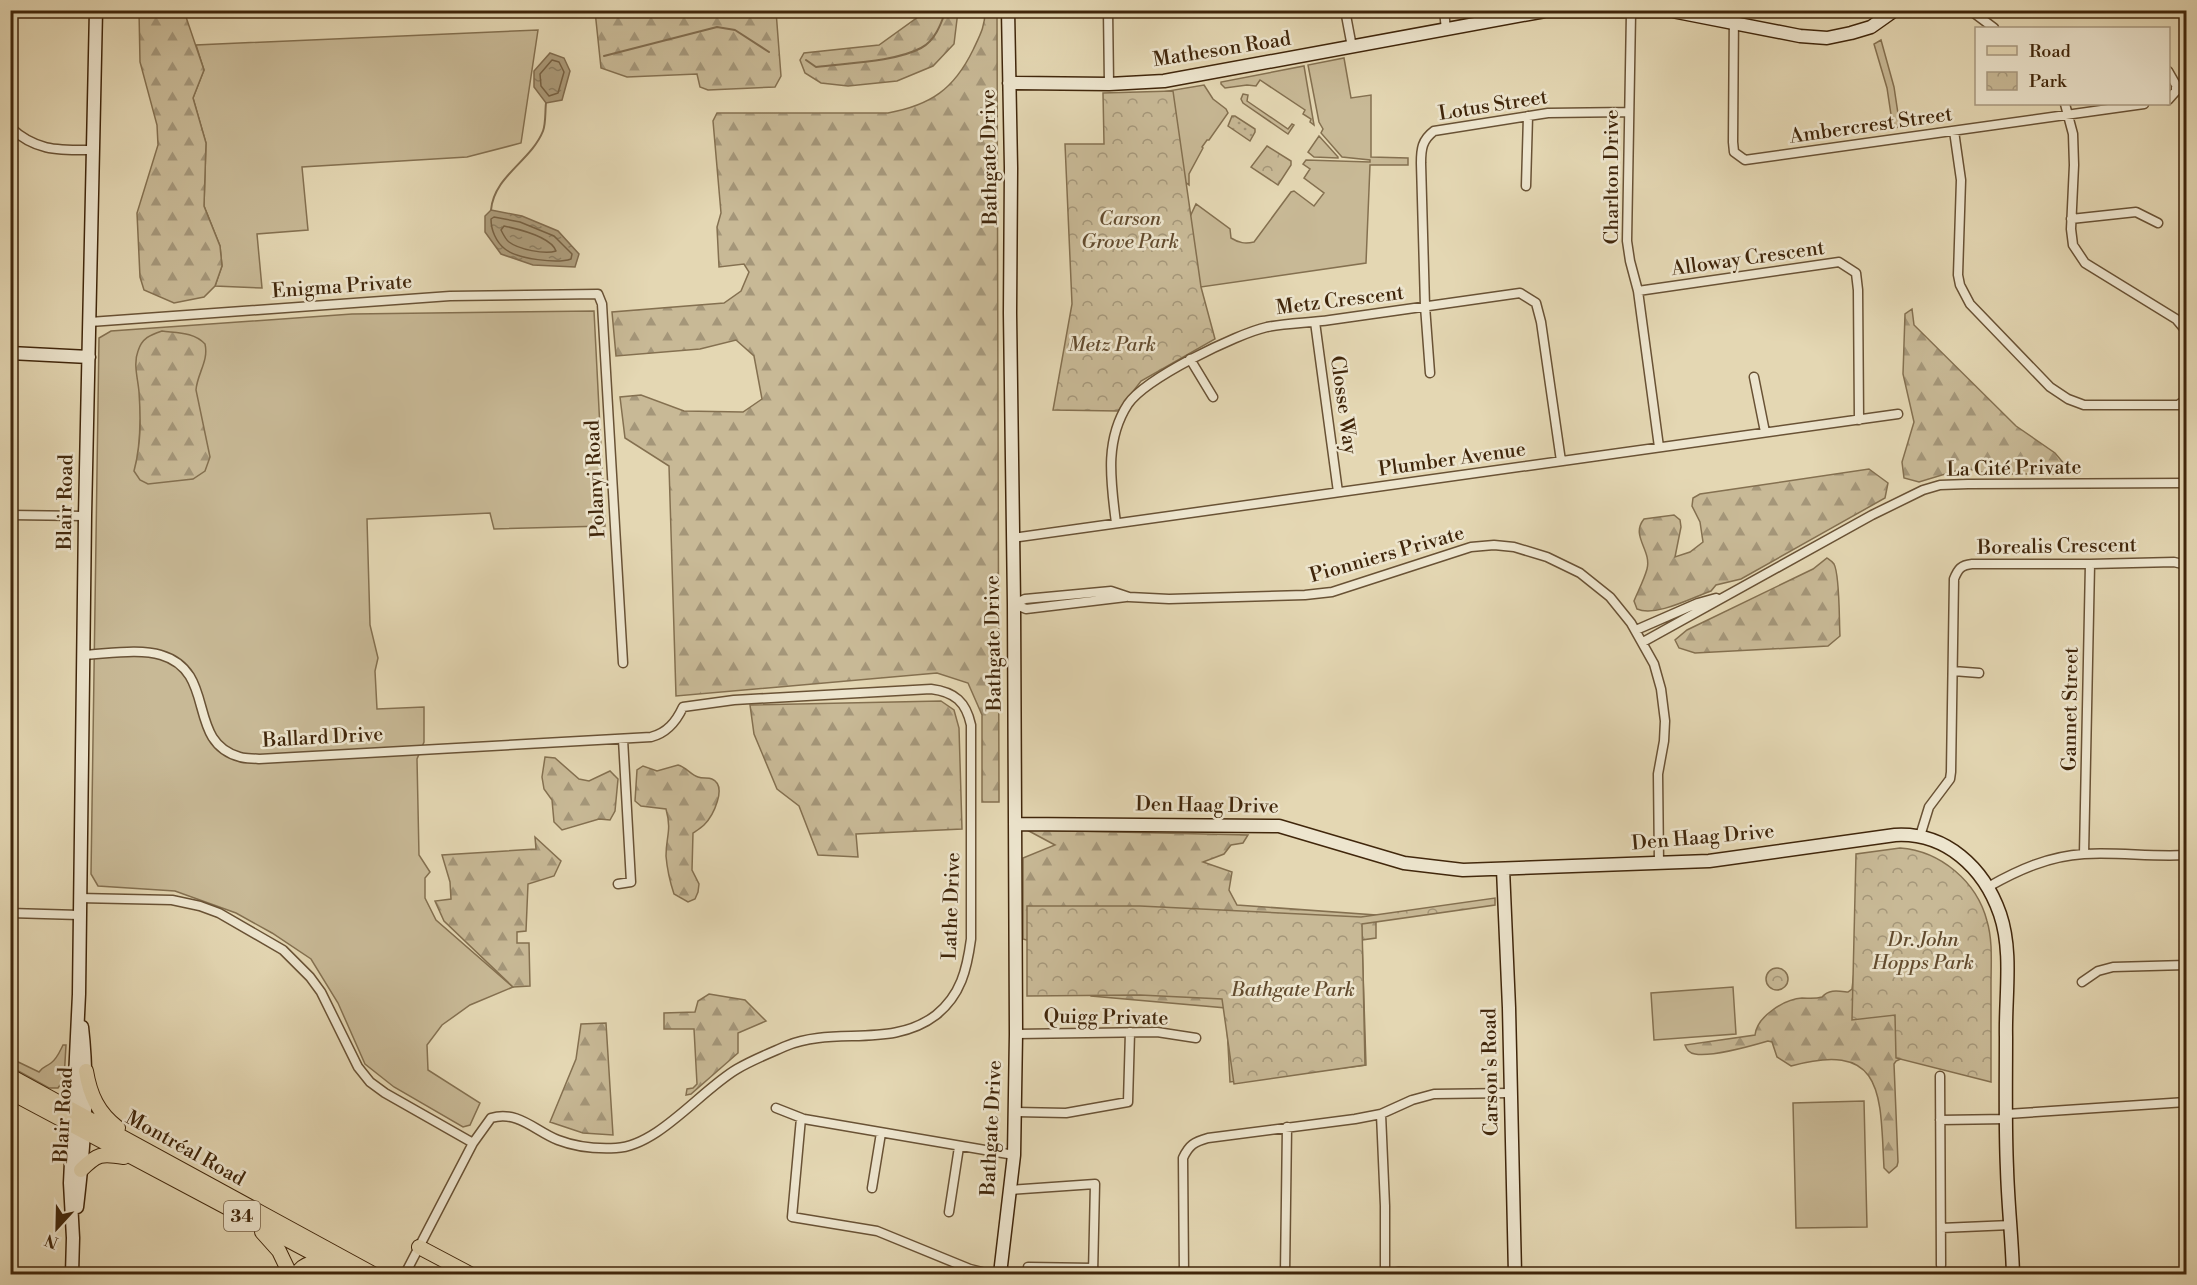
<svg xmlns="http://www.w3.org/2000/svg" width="2197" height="1285" font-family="'Libre Bodoni',serif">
  <defs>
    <pattern id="forest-firs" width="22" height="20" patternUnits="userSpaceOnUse" patternTransform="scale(1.5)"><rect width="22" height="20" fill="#c8b996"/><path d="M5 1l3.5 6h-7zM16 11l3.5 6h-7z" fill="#a49679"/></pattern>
    <pattern id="park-crowns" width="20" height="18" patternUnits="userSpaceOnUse" patternTransform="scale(1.5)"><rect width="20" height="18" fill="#c8b996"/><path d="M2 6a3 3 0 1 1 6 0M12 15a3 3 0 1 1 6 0" fill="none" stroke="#a49679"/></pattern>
    <pattern id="garden-dots" width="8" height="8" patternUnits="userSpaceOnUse" patternTransform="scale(1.5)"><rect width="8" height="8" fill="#c8b996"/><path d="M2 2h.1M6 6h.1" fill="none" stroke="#a49679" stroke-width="1.8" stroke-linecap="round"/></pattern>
    <pattern id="water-ripples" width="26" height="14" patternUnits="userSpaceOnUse" patternTransform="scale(1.5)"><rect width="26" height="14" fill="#ac9b7a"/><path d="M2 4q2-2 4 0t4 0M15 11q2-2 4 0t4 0" fill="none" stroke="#8d7e62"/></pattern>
  </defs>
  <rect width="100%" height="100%" fill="#e4d7b3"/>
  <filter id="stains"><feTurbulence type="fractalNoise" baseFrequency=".00333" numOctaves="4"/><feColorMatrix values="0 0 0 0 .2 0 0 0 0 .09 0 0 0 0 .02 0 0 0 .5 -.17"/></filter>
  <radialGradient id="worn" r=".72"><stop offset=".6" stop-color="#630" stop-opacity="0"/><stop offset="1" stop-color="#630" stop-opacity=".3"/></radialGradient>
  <path fill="#c8b996" stroke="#847050" stroke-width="1.5" d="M538,30L521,143L467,157L302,167L308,230L257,234L262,288L215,286L222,266L220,246L204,206L206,143L193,98L204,70L196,45Z
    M1881,40L1894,87L1900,127L1893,128L1887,88L1874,44Z
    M1344,58L1351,98L1371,95V157L1408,158V165H1370L1366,263L1194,288L1188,221L1196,204L1230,229L1231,238C1239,243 1245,244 1254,242L1291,192L1294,191L1314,206L1324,193L1304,178L1310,169L1303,164L1306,160L1370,162V160L1342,157L1321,133L1323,129L1319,122L1308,65Z
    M1304,66L1314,125L1310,122L1311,119L1303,114L1305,110L1260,80L1256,86L1247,85L1225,88L1221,84V82Z
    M1204,85L1213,99L1226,109L1228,113L1209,140H1207L1202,147L1203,148L1189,174V185L1179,177L1162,92Z
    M1243,94L1248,95L1247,101L1288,129L1292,124L1294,125L1288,134L1243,103L1241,99Z
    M1319,136L1338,157V158L1314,157L1308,152Z
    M594,311L605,526L494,529L490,513L367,519L370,625L378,658L375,671L377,709L424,707V742L417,759L419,855L430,872L425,878V898L436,920L513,987L470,1005L442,1025L427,1045L428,1070L480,1103L470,1125L463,1127L394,1087L365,1064L338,1003L311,959L272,933L236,913L175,891L98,886L91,874L99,338L111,331L352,314Z
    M1733,987L1736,1034L1654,1040L1651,993Z
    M63,1045H66L64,1079L58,1088H49L11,1067V1056L13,1054L12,1059L39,1072C43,1066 46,1067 51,1063C57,1059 60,1051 63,1045Z
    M1864,1101L1867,1227L1796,1228L1793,1103Z"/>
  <path fill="url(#forest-firs)" stroke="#847050" stroke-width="1.5" d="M139,11H184L204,70L193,98L206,143L204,206L220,246L222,266L215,286L204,297L174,303L144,290L140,277L137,213L158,145L157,125L140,62Z
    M595,11H776L781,76L775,87L708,90L700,87L697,74L627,77L601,68Z
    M922,11H958L954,44L933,66L897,81L848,86L821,83L805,73L800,60L804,53L879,45L922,14Z
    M985,11H997L999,802H982V715L968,683L937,673L676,696L669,466L625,438L620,397L641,395L684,411L743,412L762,399L754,356L736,340L700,349L616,356L612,312L724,303L741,291L749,272L744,264L719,267L717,227L721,213L713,121L717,113H888C931,105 954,89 973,50C980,35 985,27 985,11Z
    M1912,309L1914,325L2016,426L2055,453L2066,466L2062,474H1988L1965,468L1919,482L1904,478L1902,462L1914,422L1903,374L1905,314Z
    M162,331C177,333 194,332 205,344C209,361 197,374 196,390L210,457L205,471L193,479L148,484L140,480L134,471C141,445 141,420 139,392C138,379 133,364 138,351C142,338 150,335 162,331Z
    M1869,469L1888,483L1885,498L1741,579L1716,585L1711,591C1691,598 1656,617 1637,609L1634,601C1638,591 1644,580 1647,569C1652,550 1630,536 1644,519L1674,515L1680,520L1681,527L1675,557L1690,552L1703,542L1700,522L1692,506L1693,498L1700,494Z
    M1827,558C1830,560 1832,561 1834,564C1840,575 1839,621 1840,636L1828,646L1695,653L1679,648L1675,640L1687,630L1813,569Z
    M941,701L954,710L959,728L962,829L856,834L858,857L818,855L799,806L777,789L754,734L750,705Z
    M545,757L555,758L579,779L589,781L610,771L618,779L615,811L610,820L599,819L562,830L554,822L552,800L544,789L542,777Z
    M678,765C686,767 691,775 698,777C703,779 708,777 712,779C728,786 713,816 704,825C701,828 696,831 693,833L692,870L699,884L698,892L695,899L688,902L674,894C670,882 667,868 666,856C666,836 672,831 666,809L641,806L635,801L637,770L643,766L657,771Z
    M1027,830L1248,835L1243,843L1231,845L1224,854L1203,862L1232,872L1229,890L1237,905L1376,915V938L1362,940L1366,1065L1230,1082L1226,1008L1091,996L1061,959L1068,952L1023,939V858L1055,845Z
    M535,837L561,861L554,876L528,884L526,931L517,932V943H529L530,986L513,987L444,921L435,901L451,899L450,882L442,855L536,849Z
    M1856,955L1880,1010L1913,1023L1903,1058L1896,1061L1894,1064L1898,1162L1897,1166L1889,1173L1884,1168C1880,1095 1885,1040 1791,1066L1777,1057L1772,1042L1768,1041C1751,1046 1712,1057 1695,1054C1689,1053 1687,1050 1685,1045L1755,1035C1757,1016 1785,999 1802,998C1809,998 1815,999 1822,997C1829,989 1838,991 1848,992L1852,989Z
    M709,994L745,1000L766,1021L738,1033V1053L691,1094L686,1095L687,1089L693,1088L697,1084L694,1029H664V1013L695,1012L698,1001Z
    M606,1023L613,1135L583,1133L550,1122L576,1059L581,1024Z"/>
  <path fill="url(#park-crowns)" stroke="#847050" stroke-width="1.5" d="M1173,91L1201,287L1215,339L1141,381L1118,411L1053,410L1072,304L1065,144H1104L1103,93Z
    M1267,146L1291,161V165L1278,185L1251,167Z
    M1900,848C1941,851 1977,882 1987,921C1993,941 1991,964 1991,985C1991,1017 1991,1050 1991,1082L1896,1058L1895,1015L1852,1020L1856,854Z
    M1495,898V905L1362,924L1365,1065L1234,1084L1222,999L1140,995L1027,996V906H1140L1361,917Z
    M1766 979a11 11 0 1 1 22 0a11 11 0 1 1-22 0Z"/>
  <path fill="url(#garden-dots)" stroke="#847050" stroke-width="1.5" d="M1232,116H1235L1255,129V132L1250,141L1228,126Z"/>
  <path fill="url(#water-ripples)" stroke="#816c4e" stroke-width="1.5" d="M550,53L564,58L570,71L562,100L546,103L534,87V71Z
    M491,210L522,216L558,231L579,254L575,267L533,265L501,254L485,232V216Z"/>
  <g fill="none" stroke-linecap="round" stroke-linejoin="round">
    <path stroke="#766042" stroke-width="1.5" d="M552,60L559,62L564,72L558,93L549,96L541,86L540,74Z
      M494,217L520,222L554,236L572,254L571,259C557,264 518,259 505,249C496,242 491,230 491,219Z
      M504,226C518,229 551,237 556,251C545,255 518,249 509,242C506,240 503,234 501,230Z"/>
    <path stroke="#816c4e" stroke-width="2" d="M604,56L717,27L735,30L769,52
      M806,60L816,67C846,63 895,62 921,48C935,41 941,24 946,10
      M491,210C494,176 531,161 543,131C546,123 545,111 546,103"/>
    <g stroke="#695235" stroke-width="11">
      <path id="street" d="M1108,10L1109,84
        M1345,10L1352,47
        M1444,10L1446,30
        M1734,10L1733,142L1734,152L1745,160L2144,104
        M1970,10L1994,28
        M1631,13L1627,241L1630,261L1638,291L1659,447
        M2168,71L2176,85V91L2168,100
        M2065,104L2073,134L2074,165L2071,229L2073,245L2085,263L2176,319L2186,331
        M10,127C36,152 60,150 94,150
        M1954,131L1961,180L1958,275L1960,285L1970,304L2050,387L2068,399L2084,405H2178L2186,400
        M1526,186L1528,116
        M2071,219L2136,212L2158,223
        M1638,291L1839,262L1856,273L1858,290L1859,420
        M90,322L450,296L598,294L602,304L623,663
        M1315,322L1338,492
        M1190,359L1213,397
        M1430,373L1425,306L1421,163C1421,149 1422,140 1434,131L1548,113L1629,112
        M1754,377L1765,432
        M10,515L85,516
        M1116,523C1111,482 1104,441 1128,404C1146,378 1236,334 1267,327C1287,323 1309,323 1330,320C1393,311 1457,302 1520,293L1536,303L1541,322L1561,461
        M1012,538L1898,414
        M1014,604L1025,599L1111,591L1129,597L1169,599L1305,595L1332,592L1471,547L1494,545L1514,547L1547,557L1580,573L1610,597L1631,623L1654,664L1661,689L1665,721L1664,741L1658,774L1659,864
        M1014,604L1026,609L1126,597
        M1636,630L1698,603L1716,598
        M1643,642L1872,515L1923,490L1940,485L1968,484L2186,483
        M83,655C106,654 140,648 161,655C218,672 185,742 240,757C246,759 253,758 259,759L651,737C667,733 676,722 683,707L734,700L931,689C955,692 966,702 971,725V939C967,969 961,995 936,1015C892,1049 834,1026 786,1046C770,1053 752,1060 737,1069C701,1090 658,1146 616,1148C597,1149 576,1147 558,1140C535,1131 518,1110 491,1118L473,1143L405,1274
        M1953,671L1979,673
        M1920,836L1929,807L1950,779L1951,772L1954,579C1958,569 1961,565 1972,564H2090L2174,562L2186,565
        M2084,854L2090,564
        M618,884L631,882L623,739
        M1988,887C2018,870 2049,856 2084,854C2118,852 2152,857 2186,855
        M79,898L172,900L200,906L219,913L283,950L310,977L321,992L358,1067L370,1082L385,1093L473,1143
        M10,913L79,915
        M2082,982L2098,971L2113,967L2186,965
        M1016,1034L1157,1032L1196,1038
        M1940,1076L1941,1265
        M776,1108L804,1119L1014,1155
        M1015,1112L1066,1113L1128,1102L1130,1032
        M1381,1114L1385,1206V1274
        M2007,1114L2186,1102
        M801,1118L792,1217L877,1231L970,1269L990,1274
        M1940,1120L2007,1119
        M872,1188L881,1133
        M1010,1190L1095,1184L1093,1274
        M949,1212L959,1147
        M1941,1228L2011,1225
        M1028,1267L1093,1268
        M1184,1274L1183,1158C1189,1145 1194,1142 1208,1138L1355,1119L1381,1114L1412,1100L1434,1094L1511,1093
        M1285,1274L1287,1127
        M1385,1274L1399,1272L1488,1274"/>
    </g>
    <g stroke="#40260b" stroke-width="15">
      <path id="secondary" d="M1009,83L1109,84L1164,81L1545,11H1672L1800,36L1827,38L1851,33L1871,27L1895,10
        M10,353L89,357
        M1015,824L1279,826L1404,863L1463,870L1709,861L1895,835C1946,832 1984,868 2000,914C2013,952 2005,997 2006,1037C2006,1081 2005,1125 2007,1169C2008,1204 2012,1239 2013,1274
        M1503,869L1509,1008L1515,1274
        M77,1207C84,1148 89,1087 82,1027
        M72,1274L73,1238L70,1183L79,994L85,516L96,10
        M1000,1274L1014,1155L1016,1034L1014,604L1010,313L1011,168L1008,10"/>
    </g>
    <g stroke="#40260b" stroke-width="16">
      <path id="primary" d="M86,1071C90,1095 98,1113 118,1128
        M10,1076L373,1274
        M10,1092L352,1274
        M81,1170C97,1154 101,1153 124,1157
        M262,1232L279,1251L290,1274
        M419,1247L470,1274
        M297,1274C304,1262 316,1262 329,1263"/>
    </g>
    <use href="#street" stroke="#ede5ce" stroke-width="8"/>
    <use href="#secondary" stroke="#ede5ce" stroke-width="12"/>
    <use href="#primary" stroke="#e4d7b3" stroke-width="14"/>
  </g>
  <g text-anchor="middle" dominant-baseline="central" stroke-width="5" stroke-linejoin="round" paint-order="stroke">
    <rect fill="#ede5ce" stroke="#745f46" stroke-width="1.5" x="224" y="1201" width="36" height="30" rx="4.5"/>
    <g font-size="18" font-weight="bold" fill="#40260b">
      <text x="242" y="1216">34</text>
    </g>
    <g font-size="20" fill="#40260b" stroke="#ede5ce">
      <text transform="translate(1222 50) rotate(-9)">Matheson Road</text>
      <text transform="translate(1493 106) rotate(-9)">Lotus Street</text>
      <text transform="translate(1871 126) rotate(-8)">Ambercrest Street</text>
      <text transform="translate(990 157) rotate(-91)">Bathgate Drive</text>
      <text transform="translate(1612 177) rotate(-90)">Charlton Drive</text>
      <text transform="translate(1748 259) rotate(-8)">Alloway Crescent</text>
      <text transform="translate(342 287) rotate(-4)">Enigma Private</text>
      <text transform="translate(1340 301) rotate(-7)">Metz Crescent</text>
      <text transform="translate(1343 405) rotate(82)">Closse Way</text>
      <text transform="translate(1452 460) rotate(-8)">Plumber Avenue</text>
      <text transform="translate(2014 469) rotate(-1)">La Cité Private</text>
      <text transform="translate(596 479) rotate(-93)">Polanyi Road</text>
      <text transform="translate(66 502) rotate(-89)">Blair Road</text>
      <text transform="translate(2057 547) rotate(-1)">Borealis Crescent</text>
      <text transform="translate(1387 555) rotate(-16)">Pionniers Private</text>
      <text transform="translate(994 643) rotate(-91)">Bathgate Drive</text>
      <text transform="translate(2071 709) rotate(-89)">Gannet Street</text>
      <text transform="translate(323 738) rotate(-3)">Ballard Drive</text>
      <text transform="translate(1207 806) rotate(1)">Den Haag Drive</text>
      <text transform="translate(1703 838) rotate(-5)">Den Haag Drive</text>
      <text transform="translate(952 906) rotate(-88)">Lathe Drive</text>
      <text transform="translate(1106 1018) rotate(1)">Quigg Private</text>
      <text transform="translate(1491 1072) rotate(-91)">Carson's Road</text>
      <text transform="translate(64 1115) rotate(-87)">Blair Road</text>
      <text transform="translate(992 1128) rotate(-87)">Bathgate Drive</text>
      <text transform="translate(185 1149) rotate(29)">Montréal Road</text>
    </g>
    <g font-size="20" font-style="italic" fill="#624b2e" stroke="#ede5ce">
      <text x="1130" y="219">Carson<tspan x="1130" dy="23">Grove Park</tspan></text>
      <text x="1112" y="345">Metz Park</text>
      <text x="1923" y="940">Dr. John<tspan x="1923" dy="23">Hopps Park</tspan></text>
      <text x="1293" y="990">Bathgate Park</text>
    </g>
  </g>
  <rect width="2197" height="1285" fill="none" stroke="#e4d7b3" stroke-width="36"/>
  <rect x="12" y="12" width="2173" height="1261" fill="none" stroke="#40260b" stroke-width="3"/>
  <rect x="18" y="18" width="2161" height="1249" fill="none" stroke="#40260b" stroke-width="1.5"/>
  <rect x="1975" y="27" width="195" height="78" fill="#ede5ce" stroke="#a89980" stroke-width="1.5"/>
  <rect x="1987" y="46" width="30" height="9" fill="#e4d7b3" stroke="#a89980" stroke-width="1.5"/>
  <text x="2029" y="57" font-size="18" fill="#40260b">Road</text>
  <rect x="1987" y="72" width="30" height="18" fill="url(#park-crowns)" stroke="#a89980" stroke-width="1.5"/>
  <text x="2029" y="87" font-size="18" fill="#40260b">Park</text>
  <g transform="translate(57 1228) rotate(202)" stroke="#ede5ce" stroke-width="4.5" paint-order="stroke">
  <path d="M0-4.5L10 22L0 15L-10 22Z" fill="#40260b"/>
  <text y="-9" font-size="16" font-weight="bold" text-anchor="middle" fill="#40260b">N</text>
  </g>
  <rect width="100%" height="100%" filter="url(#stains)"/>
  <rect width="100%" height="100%" fill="url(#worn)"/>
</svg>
